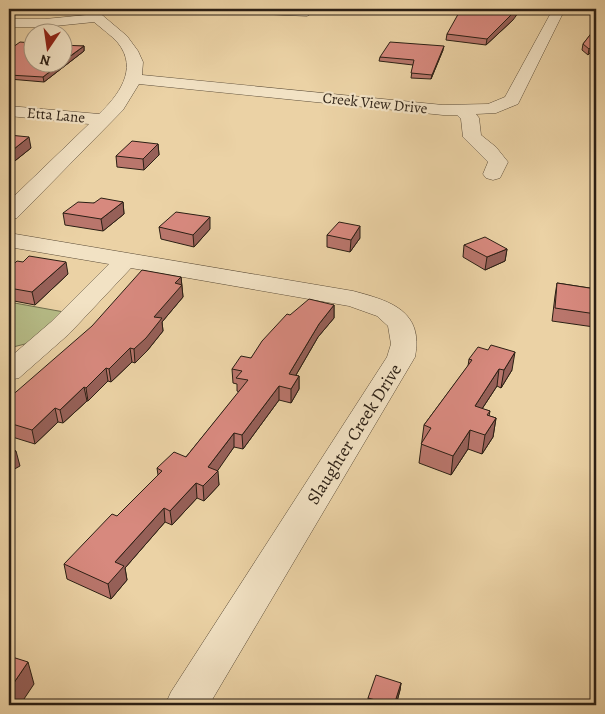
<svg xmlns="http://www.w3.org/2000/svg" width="605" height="714" font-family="Alegreya,serif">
  <rect width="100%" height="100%" fill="#ebd2a5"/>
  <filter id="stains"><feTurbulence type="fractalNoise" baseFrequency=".004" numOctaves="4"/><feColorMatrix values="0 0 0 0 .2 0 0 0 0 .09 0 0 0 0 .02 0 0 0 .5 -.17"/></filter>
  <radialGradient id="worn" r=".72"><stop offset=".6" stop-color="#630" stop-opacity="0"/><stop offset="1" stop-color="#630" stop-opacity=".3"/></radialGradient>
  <path fill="#b6bc87" stroke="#706e4e" d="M9,302L64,312L29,343L9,348Z"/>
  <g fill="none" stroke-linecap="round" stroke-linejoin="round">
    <g stroke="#5b4c38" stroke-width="1">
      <path id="minor" d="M81,9H95L127,36L138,51L143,62L142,75L443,105L488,104L505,97L553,9H565L518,104L496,113L476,114L479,118L481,135L496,147L508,162L500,178L493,180L486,178L483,174L488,162L463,137L461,119L457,115H443L139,84L123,110L17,218L9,219V201L89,124L9,116V106L99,114C118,96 139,69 118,43C111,35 102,29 94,22L45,27H9V19H45L86,15Z
        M234,9H310L314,12L307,16L240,13L235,12Z
        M9,233L353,291C391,301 424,311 415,357L209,705H165L171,692L387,357L391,344L388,326L377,316L349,306L131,268L69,334L19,378L9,380V358L51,322L109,264L9,247Z"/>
    </g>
    <use href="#minor" fill="#f2e2c4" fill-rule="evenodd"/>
  </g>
  <path fill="#b9766c" stroke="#2b1f14" d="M513,20L486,45L446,40L447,34Z
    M593,23H596V47L588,55L582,50L583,44L595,29L592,28Z
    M84,46V51L44,82L9,79V50Z
    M443,50L431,79L411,78L413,65L379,61L380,57Z
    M9,135L31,148L11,164H9Z
    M158,144L159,155L144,170L117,167L116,156Z
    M123,202L124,214L103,231L65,225L63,213L94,203Z
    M159,227L210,229L194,247L161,239Z
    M327,235L360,238L350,252L327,247Z
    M464,245L507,249L505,261L485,270L463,257Z
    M9,269L68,274L35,305L9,300Z
    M181,277L183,297L162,322L163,331L147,351L135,363L132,362L111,382L108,381L88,401H87L63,423L58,422L35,444L9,436V398Z
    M557,283L596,289V315L594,327L552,321L555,296Z
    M334,305V318L318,337L296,375L299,376V389L291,403L279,400L243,449L234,447L217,470L219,485L204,501L197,498L172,525L165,522L125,568L127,580L111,599L67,579L64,564L117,516L158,475L157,468L186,457L239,392L237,391V384L233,383L232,369L251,358L290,315Z
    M469,359L512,370L501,388L497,386L482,409L490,411L489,416L496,418L493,437L482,454L468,449L451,475L419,463L424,425L468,366Z
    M401,683L400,690L396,705H368V698Z"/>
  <path fill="#966058" stroke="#2b1f14" d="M517,9H521L513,20L486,45L487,39Z
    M596,42V47L588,55L589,49Z
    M84,46V51L44,82L43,77Z
    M444,46L443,50L431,79L432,75Z
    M29,137L31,148L11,164L9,153Z
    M158,144L159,155L144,170L143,159Z
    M123,202L124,214L103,231L101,219Z
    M210,217V229L194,247L193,235Z
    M360,226V238L350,252L351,240Z
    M507,249L505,261L485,270L487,257Z
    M66,262L68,274L35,305L32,292Z
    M181,277L183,297L162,322L163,331L147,351L135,363L134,349L175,283Z
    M334,305V318L318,337L289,387V374L319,324Z
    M130,348L132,362L111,382L109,369Z
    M515,352L512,370L501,388L504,370Z
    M106,368L108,381L88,401L86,388Z
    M499,369L497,386L472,424L475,406Z
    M299,376V389L291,403V389Z
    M279,386V400L243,449L242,435Z
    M84,387L87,401L63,423L60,410Z
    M55,408L58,422L35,444L32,430Z
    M496,418L493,437L482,454L485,435Z
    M470,430L468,449L451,475L453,456Z
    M234,433V447L216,473L218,471L219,485L204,501L203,486L208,467Z
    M16,451L20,466L9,472V456Z
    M196,483L197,498L172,525L170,511Z
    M164,508L165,522L125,568L127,580L111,599L108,584L115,562Z
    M28,662L34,684L20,705H9V690Z
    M401,683L400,690L396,705H394Z"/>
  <path fill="#d7897e" stroke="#2b1f14" d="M461,9H517L487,39L447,34Z
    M596,27V42L589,49L583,44Z
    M20,42L32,43V62H62L43,77L9,75V50Z
    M390,42L444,46L432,75L411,73L414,60L380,57Z
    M62,45L84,46L62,62Z
    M9,135L29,137L9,153Z
    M132,141L158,144L143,159L116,156Z
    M101,198L123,202L101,219L63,213L78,202L94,203Z
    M176,212L210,217L193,235L159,227Z
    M339,222L360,226L351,240L327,235Z
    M485,237L507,249L487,257L464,245Z
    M29,256L66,262L32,292L9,288V269L17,261L23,262Z
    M142,270L181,277L175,283L182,285L154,317L162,318L146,338L134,349L130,348L109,369L106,368L86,388L84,387L60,410L55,408L32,430L9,423V398L92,326Z
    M557,283L596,289V314L555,308Z
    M309,299L334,305L319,324L289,374L299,376L291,389L279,386L242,435L234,433L208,467L218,471L203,486L196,483L170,511L164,508L115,562L124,566L108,584L64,564L112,514L117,516L162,471L157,468L174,452L186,457L248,380L236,378L242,371L232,369L241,356L251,358L262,341L287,314L290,315Z
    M491,345L515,352L504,370L499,369L475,406L490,411L487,415L496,418L485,435L470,430L453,456L421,444L431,428L424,425L472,360L469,359L478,347L488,350Z
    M9,445L16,451L9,456Z
    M9,656L28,662L9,690Z
    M376,675L401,683L394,705L368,698Z
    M327,703L337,705H326Z"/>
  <g text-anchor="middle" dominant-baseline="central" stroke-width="4.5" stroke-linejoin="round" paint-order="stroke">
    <g font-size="15" fill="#2b1f14" stroke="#f2e2c4">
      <text transform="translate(375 103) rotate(6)">Creek View Drive</text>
      <text transform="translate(56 115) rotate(5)">Etta Lane</text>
    </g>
    <g font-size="18" fill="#2b1f14" stroke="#f2e2c4">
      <text transform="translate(354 434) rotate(-58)">Slaughter Creek Drive</text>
    </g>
  </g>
  <rect width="605" height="714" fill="none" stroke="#ebd2a5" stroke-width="30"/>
  <rect x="10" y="10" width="585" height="694" fill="none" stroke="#2b1f14" stroke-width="2.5"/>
  <rect x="15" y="15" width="575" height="684" fill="none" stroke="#2b1f14"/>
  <g transform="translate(48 48) rotate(193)"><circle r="24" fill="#f2e2c4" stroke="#a2947e"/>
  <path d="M0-4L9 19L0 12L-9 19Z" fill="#8f2418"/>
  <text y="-8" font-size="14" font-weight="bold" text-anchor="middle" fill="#2b1f14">N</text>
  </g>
  <rect width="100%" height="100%" filter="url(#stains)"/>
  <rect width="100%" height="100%" fill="url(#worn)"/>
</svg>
